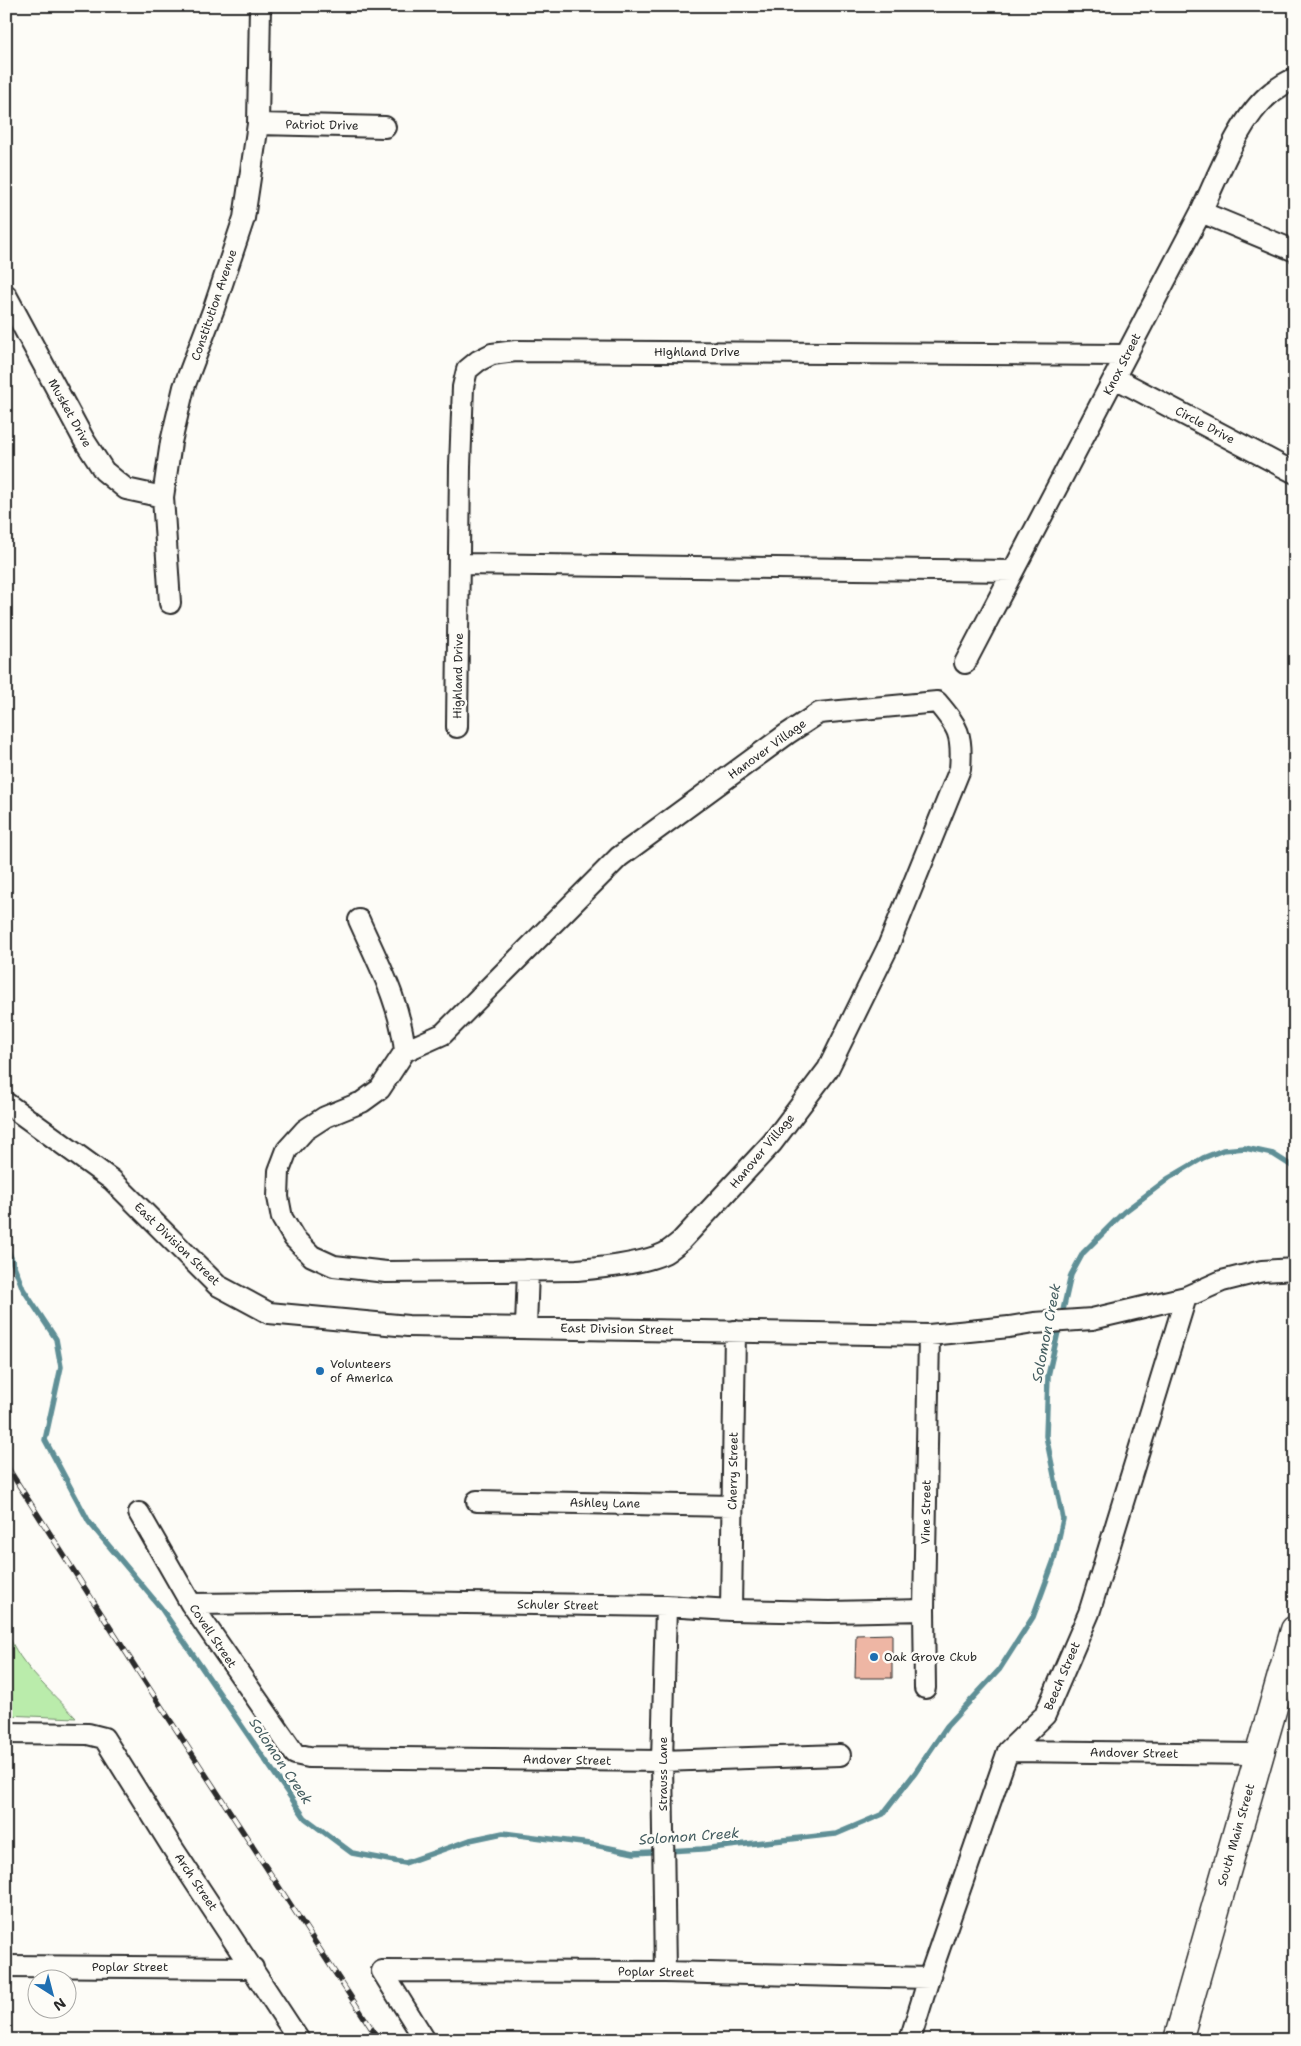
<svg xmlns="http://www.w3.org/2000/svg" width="1301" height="2046" font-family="'Shantell Sans',sans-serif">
  <rect width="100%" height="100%" fill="#fdfcf7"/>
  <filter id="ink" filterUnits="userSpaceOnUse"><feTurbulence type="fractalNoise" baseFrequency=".02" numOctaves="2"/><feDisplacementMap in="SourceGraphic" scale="10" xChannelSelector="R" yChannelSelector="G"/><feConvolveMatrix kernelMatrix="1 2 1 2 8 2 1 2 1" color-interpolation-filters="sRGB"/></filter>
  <g filter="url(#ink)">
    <path fill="#baecab" stroke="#728c6b" d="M6,1625C12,1659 53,1693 76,1718L6,1715Z"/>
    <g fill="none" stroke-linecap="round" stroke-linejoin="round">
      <path stroke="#5f8f96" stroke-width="5.5" d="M6,1245L23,1289L56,1339L61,1367L45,1440L89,1522L161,1608L305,1818L352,1853L405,1863L470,1840L503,1833L590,1844L634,1853L702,1849L836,1834L883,1814L915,1773L947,1726L999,1670L1033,1617L1054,1560L1063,1519L1046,1436L1048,1376L1071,1275L1083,1253L1124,1212L1169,1178L1203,1158L1223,1150L1245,1148L1273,1154L1295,1168"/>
    </g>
    <path fill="#eeb6a4" stroke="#2b2b2b" d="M892,1634V1678H855L856,1635Z"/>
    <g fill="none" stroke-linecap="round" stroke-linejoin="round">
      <g stroke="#2b2b2b" stroke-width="24">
        <path id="street" d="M258,124L385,127
          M1201,212L1295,251
          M6,295L84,440L104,471L126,489L163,497
          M1115,378L1295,473
          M460,564L1013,571
          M170,603L163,497L171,442L184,387L214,308L244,218L258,124L260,6
          M965,663L1201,212C1219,174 1239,118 1272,92C1279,87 1287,82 1295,78
          M937,702C958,727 963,734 960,769L887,949L828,1069L772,1143L681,1241C676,1245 670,1250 665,1253C644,1263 601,1268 577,1270L386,1272L334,1266L312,1256L294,1238L282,1218L278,1197L279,1171L287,1150L305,1130L325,1117L362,1102L380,1089L405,1051L443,1034L619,857L787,734L819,713Z
          M457,727L460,466L463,387L467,370L478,361L492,354L516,351L1126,355
          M359,920C379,965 400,1002 405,1051
          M6,1103L112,1180L217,1285L269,1313L408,1326L929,1335L1009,1327L1034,1323L1092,1319L1186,1297L1222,1281L1262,1271L1295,1269
          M526,1327L528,1270
          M477,1501L733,1506
          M139,1513L191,1604L295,1754L309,1757L662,1761L840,1755
          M191,1604L399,1602L666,1606L731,1610L829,1612L924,1610
          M731,1610L735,1331
          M925,1688L924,1610L929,1335
          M6,1733L88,1734L104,1738L172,1847L299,2040
          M1008,1751L1259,1754
          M6,1966L253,1968
          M382,1971L665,1972L929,1978
          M382,1971L425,2040
          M665,1972L662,1761L666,1606
          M910,2040L929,1978L1008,1751L1045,1715L1089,1613L1186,1297"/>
      </g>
      <g stroke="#2b2b2b" stroke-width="31">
        <path id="secondary" d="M1178,2040L1295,1630"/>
      </g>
      <use href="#street" stroke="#fdfcf7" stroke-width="20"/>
      <use href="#secondary" stroke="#fdfcf7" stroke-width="28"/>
      <g stroke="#2b2b2b" stroke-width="5.5">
        <path id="rail" d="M6,1465L136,1668L379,2040"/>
      </g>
      <use href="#rail" stroke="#fdfcf7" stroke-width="4" stroke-dasharray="11" stroke-linecap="butt"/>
    </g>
  </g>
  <g fill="#1f6fb2" stroke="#fdfcf7" stroke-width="2">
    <circle cx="320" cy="1371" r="5"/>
    <circle cx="874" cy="1657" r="5"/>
  </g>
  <g text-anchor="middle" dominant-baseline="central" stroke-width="5" stroke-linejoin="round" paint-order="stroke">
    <g font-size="12" fill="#2b2b2b" stroke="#fdfcf7">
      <text transform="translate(322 125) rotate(1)">Patriot Drive</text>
      <text transform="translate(214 305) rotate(-71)">Constitution Avenue</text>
      <text x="697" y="352">Highland Drive</text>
      <text transform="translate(1122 364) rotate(-63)">Knox Street</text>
      <text transform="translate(70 413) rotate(61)">Musket Drive</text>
      <text transform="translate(1205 425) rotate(28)">Circle Drive</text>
      <text transform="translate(458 676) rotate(-89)">Highland Drive</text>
      <text transform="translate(767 749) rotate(-36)">Hanover Village</text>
      <text transform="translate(762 1151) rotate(-50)">Hanover Village</text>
      <text transform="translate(177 1244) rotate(44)">East Division Street</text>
      <text transform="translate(617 1329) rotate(1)">East Division Street</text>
      <text transform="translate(733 1471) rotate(-89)">Cherry Street</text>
      <text transform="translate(605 1503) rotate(1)">Ashley Lane</text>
      <text transform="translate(926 1512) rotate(-89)">Vine Street</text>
      <text transform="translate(558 1605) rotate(1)">Schuler Street</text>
      <text transform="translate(213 1636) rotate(56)">Covell Street</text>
      <text transform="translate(1062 1676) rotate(-67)">Beech Street</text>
      <text transform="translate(1134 1753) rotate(1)">Andover Street</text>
      <text transform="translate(567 1760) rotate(1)">Andover Street</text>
      <text transform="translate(663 1774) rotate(-90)">Strauss Lane</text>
      <text transform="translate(1236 1835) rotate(-74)">South Main Street</text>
      <text transform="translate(196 1882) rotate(56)">Arch Street</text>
      <text x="130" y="1967">Poplar Street</text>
      <text transform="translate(656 1972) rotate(1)">Poplar Street</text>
    </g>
    <g font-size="12" fill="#2b2b2b" stroke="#fdfcf7" text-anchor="start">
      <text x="330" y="1364">Volunteers<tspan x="330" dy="14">of America</tspan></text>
      <text x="884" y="1657">Oak Grove Ckub</text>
    </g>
    <g font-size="14" font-style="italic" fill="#455d60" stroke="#fdfcf7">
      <text transform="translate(1046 1333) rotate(-79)">Solomon Creek</text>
      <text transform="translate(281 1761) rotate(56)">Solomon Creek</text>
      <text transform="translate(689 1836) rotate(-4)">Solomon Creek</text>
    </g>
  </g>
  <rect width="1301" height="2046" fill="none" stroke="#fdfcf7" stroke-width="25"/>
  <rect x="12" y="12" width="1276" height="2021" fill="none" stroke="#2b2b2b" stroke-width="2" filter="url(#ink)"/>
  <g transform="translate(52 1994) rotate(144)"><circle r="24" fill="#fdfcf7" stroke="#a9a8a5"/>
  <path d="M0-4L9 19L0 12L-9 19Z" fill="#1f6fb2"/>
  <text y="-8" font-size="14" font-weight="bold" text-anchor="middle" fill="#2b2b2b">N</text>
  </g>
</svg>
